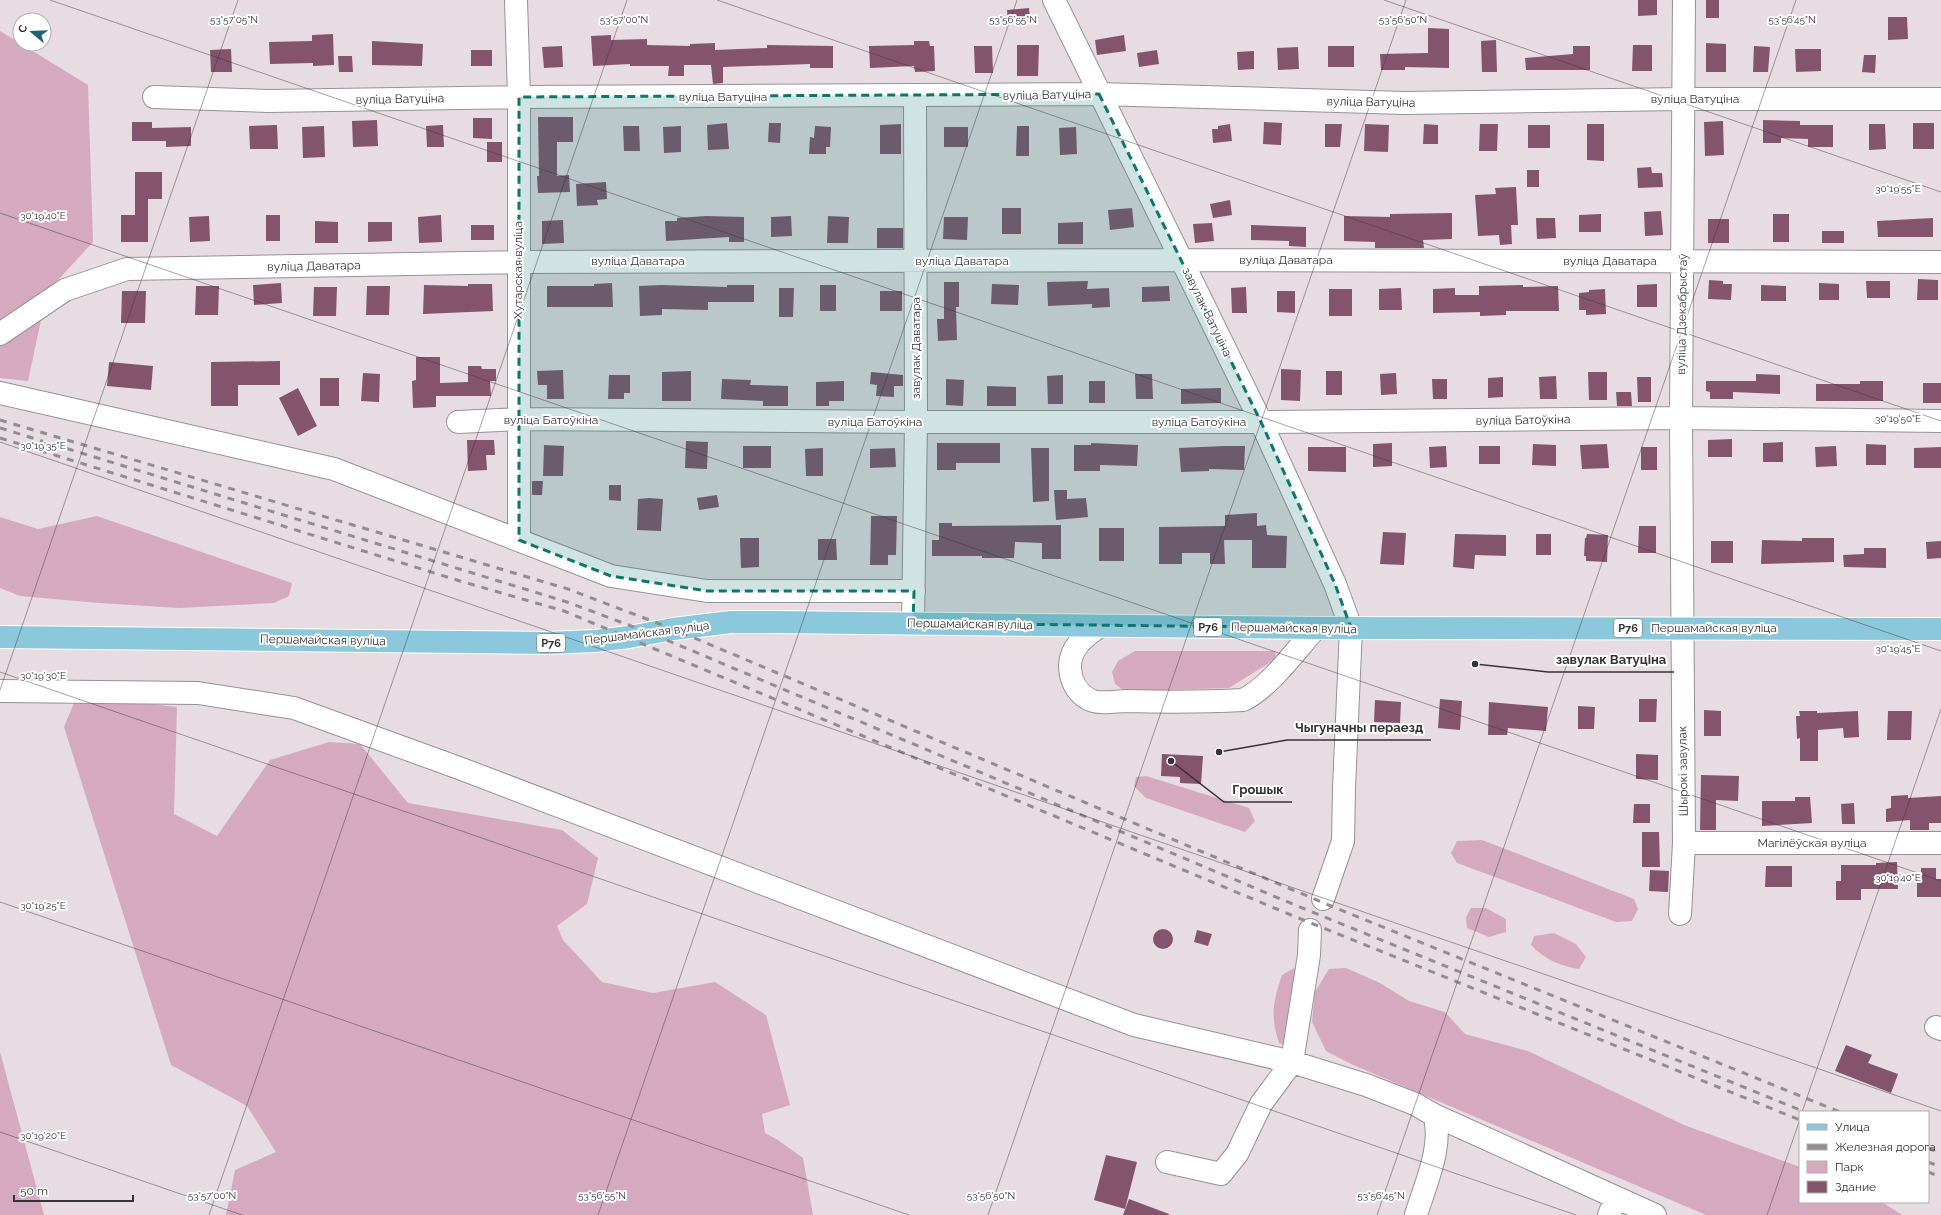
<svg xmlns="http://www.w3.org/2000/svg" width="1941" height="1215" font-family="Raleway,sans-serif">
  <rect width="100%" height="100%" fill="#e7dce1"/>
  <path fill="#d5aabf" d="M0,31L88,85L93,242L47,292L28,381L0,378Z
    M97,516L292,583L289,596L274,603L179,608L99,603L20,596L0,588V517L38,529Z
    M1135,651H1275L1276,657L1269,663L1229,688L1125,691L1115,684L1112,672L1118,661Z
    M76,698L135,702L177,707L174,814L217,836L270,760L329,742L360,744L408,803L562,830L598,858L587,904L557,926L563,940L602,982L653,993L715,982L766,1015L790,1105L762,1114L765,1133L778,1140L803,1158L813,1215H226L235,1170L276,1152L247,1106L171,1065L64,727Z
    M1146,776L1249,808L1255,821L1245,832L1146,798L1134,786L1136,777Z
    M1482,840L1634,899L1638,909L1632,921L1616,922L1457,863L1451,853L1457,841Z
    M1471,908H1486L1506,919V932L1489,937L1467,928L1466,917Z
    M1554,933L1576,944L1586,957L1579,969C1560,966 1544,959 1531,945L1534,936Z
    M1296,967L1286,1046L1279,1043C1270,1016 1273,1002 1282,975Z
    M1346,968L1380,983L1409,1001L1445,1012L1465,1034L1528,1051L1684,1125L1800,1167V1202H1882L1902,1215H1706L1351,1064L1326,1051L1312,1022L1315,992L1329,969Z
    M0,1052L44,1215H0Z"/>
  <path fill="#84546d" d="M1638,0H1657V15L1638,16Z
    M1706,0H1719V18H1706Z
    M1029,8L1030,20L1008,22L1007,10Z
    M1888,17H1907L1908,39L1888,40Z
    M1428,28L1449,29V68L1405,67V70H1381L1380,54L1428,53Z
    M333,34L334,65L313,66V63L270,64L269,42L312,41V35Z
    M611,35V40L647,39V45L690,46V44L715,43V50L767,48V45L833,46V68H810V64L723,67V83L713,84L711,65H684V76H668L669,66H630V64L593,66L591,36Z
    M1124,35L1126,51L1097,55L1095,40Z
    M1496,40L1497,72H1482L1481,41Z
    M372,41L423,44L422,66L372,65Z
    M914,41H929L930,46H934L935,71L915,72L914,66L870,68L869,46L914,45Z
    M1706,43L1726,44V72H1706Z
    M1017,45H1039L1038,76H1017Z
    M1633,45H1652V71H1632Z
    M562,46L563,67L544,68L542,47Z
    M974,46H992L993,73H975Z
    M1328,46H1354V67H1328Z
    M1573,46H1590V70H1526L1525,58L1573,54Z
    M1754,46L1770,47L1768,72H1753Z
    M1298,47L1299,69L1278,70L1277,48Z
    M231,49L232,72H211L210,50Z
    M1795,49H1821V71L1796,72Z
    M471,50H492V66H471Z
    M1157,50L1159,64L1139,67L1137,53Z
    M1254,51V69L1238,70L1237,52Z
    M1864,55H1876L1875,73L1862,72Z
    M338,56H352L353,72H339Z
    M538,117H573V142H557V176L569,175L570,192L538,193L537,176H539Z
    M473,118H492V139L473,138Z
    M377,120L378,146L353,147L352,121Z
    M1763,120L1800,121V125H1833V147H1808V139L1781,138V143H1763Z
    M1723,121L1724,155L1705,156L1704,122Z
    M132,122H152V128L191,127V146L166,147V141H132Z
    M1264,122L1282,123L1281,145L1263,144Z
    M727,123L729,149L708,150L707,125Z
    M769,123H781L780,143L768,142Z
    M1913,123H1934V149H1913Z
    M901,124V154H880V125Z
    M1230,124L1232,141L1213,143L1212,129H1218V126Z
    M1325,124H1342L1340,147H1325Z
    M1365,124L1389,125L1388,152L1364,151Z
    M1424,124L1438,125V144H1423Z
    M1480,124H1498L1497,151H1479Z
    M1587,124H1604V161L1587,160Z
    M1869,124H1885L1886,149L1869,150Z
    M277,125L278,149H250L249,126Z
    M443,125L444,147H427L426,126Z
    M1528,125H1550V148H1528Z
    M324,126L325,157L303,158L302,127Z
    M623,126H639L640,151H624Z
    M681,126V152L664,153L663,127Z
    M815,126L831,127L830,147H826V154H809L810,137L814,138Z
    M1017,126H1029V156H1016Z
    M944,127H968V147H944Z
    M1076,127L1077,154L1060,155L1059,128Z
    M487,142H502V162H487Z
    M1651,167L1652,173H1662L1663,187L1638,188L1637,168Z
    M1527,170H1539V187H1527Z
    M135,172H162V199H148V242H121V215H135Z
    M606,182L607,199L597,200L598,205L577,206L576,184Z
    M1516,187L1518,225H1511L1512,244L1500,245L1499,235L1478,236L1475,195L1496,194L1495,188Z
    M1230,200L1232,215L1213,218L1210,204Z
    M1002,208H1021V234H1002Z
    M1132,208L1134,227L1110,230L1108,210Z
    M1661,211L1663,235L1645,236L1644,212Z
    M1452,213V239L1423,240L1424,248H1375V242L1344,241V216L1390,217V214Z
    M1601,214V232H1579V215Z
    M1773,214H1789V242H1773Z
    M266,215H280V241H266Z
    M441,215L442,242L419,243L418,217Z
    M209,216L210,241L190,242L189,217Z
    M706,216L744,217V242H729V237L666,241L665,221H677V218Z
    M791,216L792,236L771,237V217Z
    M828,216L849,217L848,243H827Z
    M944,217H968L967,240L943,239Z
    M1536,218H1555L1556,238L1537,239Z
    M1933,218V237H1878L1877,221Z
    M1708,219H1729V243H1708Z
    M563,220L564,243L542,244V221Z
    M315,221L338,222V243H315Z
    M368,222H392V241L368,242Z
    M1083,222V244H1058V223Z
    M1212,223L1214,241L1195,243L1193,224Z
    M471,225H494V240H471Z
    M1251,225L1306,227V247L1289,246V241L1251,240Z
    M877,228H903V248H877Z
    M1822,231H1844V243H1822Z
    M1918,279L1938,280V300H1917Z
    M1709,280L1723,281V284H1732L1731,300L1708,299Z
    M1088,281L1087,289L1109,288L1110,307L1092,308V304L1048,306L1047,282Z
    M1866,281H1890V298H1867Z
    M944,282H959V307H956L957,340L938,341L937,319H944Z
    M281,283L282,303L254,305L253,285Z
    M612,283L613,307H547V286H594V284Z
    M1819,283L1839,284V300H1819Z
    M468,284H492L493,311L423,314L424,285L468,286Z
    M992,284L1019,285L1018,305L991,304Z
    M1657,284V307H1637V285Z
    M661,285L727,287V285H754V302H708V310L662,309V315L640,316L639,286Z
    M820,285H836V311H820Z
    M1523,285V287L1558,286L1559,311H1506V315L1480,316V312L1433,313V289L1455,288V295H1479V286Z
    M1761,285L1786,286V301H1761Z
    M196,286H219L218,315H195Z
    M367,286H390L389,315H366Z
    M1169,286L1170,301L1142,302V287Z
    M314,287H337L336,316H313Z
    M1246,287L1247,313H1232L1231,288Z
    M779,288H794L793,317H779Z
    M1401,288L1402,310H1379V289Z
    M1329,289H1352V316H1329Z
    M1605,289L1606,314L1586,315V310H1579V293L1589,292V290Z
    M122,291H146L145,323H121Z
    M880,291H902V311H880Z
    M1277,291H1295V313L1277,312Z
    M416,357H440V383L468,382V366H481L482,369H496V381H490L491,396H436V407L413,408L412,381L416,380Z
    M280,361V385H238V406H211V362Z
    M109,362L153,366L151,390L107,386Z
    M1281,369L1301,370L1300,401L1281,400Z
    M563,370L564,399H547V385H538L537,371Z
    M691,371V401H662V372Z
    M1326,371H1342V395H1326Z
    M871,372L903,375V386H894V397L876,396L877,385L870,384Z
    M1588,372H1607V400H1589Z
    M363,373L380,374L379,402L361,401Z
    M1396,373L1397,394L1381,395L1380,374Z
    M1135,374H1152L1153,399H1136Z
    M1756,374L1780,375V394L1733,392V399H1710V392L1706,391V381H1756Z
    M609,375H630V393H624V399H608Z
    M1063,375V404H1048L1047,376Z
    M1556,376L1557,399H1540L1539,377Z
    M1503,377V397L1488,398V378Z
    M1637,377H1651V402H1638Z
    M320,378H339V406H320Z
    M722,379L751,380L750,385L788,386V406H763V401L721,399Z
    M946,379L964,380L963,406L946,405Z
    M1432,379H1447V399H1433Z
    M844,381V401H829V406H816V382Z
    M1089,381H1105V403H1089Z
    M1860,381H1883V401H1816V384H1860Z
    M1923,383H1941V403H1923Z
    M987,386L1016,387V406H987Z
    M298,388L317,426L298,436L279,398Z
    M1221,388V403L1181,404V389Z
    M1616,392H1631L1632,406H1617Z
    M1732,439V457H1708V440Z
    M467,440H494L495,455H486L487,470L468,471Z
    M686,441L708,442L707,469L685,468Z
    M1783,442V462H1763V443Z
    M937,443H1000V463H956V470H937Z
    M1091,443L1138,445L1137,466L1100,465V471H1074V445H1091Z
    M1392,443V466L1373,467V444Z
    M1533,444L1556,445V466L1532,465Z
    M1607,444L1609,468L1582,469L1580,445Z
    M1866,444L1886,445V465H1866Z
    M544,445L564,446L563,476H543Z
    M743,446H771V468H743Z
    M1224,446H1245L1244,470L1209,469V471L1181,472L1179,448Z
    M1446,446L1447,467L1430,468L1429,447Z
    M1479,446H1500V464H1479Z
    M1836,446L1837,466L1816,467L1815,447Z
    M1308,447H1346V472L1308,471Z
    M1641,447H1657V470H1641Z
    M1941,447V468H1914V448Z
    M823,448V476H806L805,449Z
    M895,448L896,467L870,468V449Z
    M1031,448H1049V501L1033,502Z
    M532,481H543L542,495H532Z
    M609,485H621V501L609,500Z
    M1054,490H1067V499L1086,498L1088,517L1056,520Z
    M717,495L719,507L699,510L697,498Z
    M649,498L663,499L661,531L637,530L638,499Z
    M1257,513V526L1266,525L1267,535L1287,536L1286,568H1252V540H1224L1225,564H1210V553H1182V564H1159V527L1225,526V515Z
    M871,516H897L896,555H888V565H870Z
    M939,523H952V526L1061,525V559H1042V543L1015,542L1014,558H982V556H932V540H939Z
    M1639,526H1656V553H1638Z
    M1099,528H1124V561H1099Z
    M1383,532L1406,533L1404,565L1380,564Z
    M1455,534L1506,535V556L1475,555L1474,569L1453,567Z
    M1536,534H1551V555H1536Z
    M1587,534L1608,535L1607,562L1586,561V556H1584L1585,538H1586Z
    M740,538H759V567L741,568Z
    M1802,538H1834V562L1761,564L1762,540L1802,541Z
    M818,539H836L837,560H818Z
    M1711,541H1733V563H1711Z
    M1941,541V558L1927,559L1926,542Z
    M1864,548H1886V568L1844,567L1843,555L1864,554Z
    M1440,699L1462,701L1460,730L1438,728Z
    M1639,699H1657L1656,722H1639Z
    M1375,700L1401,702L1400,723L1374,722Z
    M1489,702L1548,707L1546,731L1508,728L1507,735H1488Z
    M1578,706L1595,707L1594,729H1578Z
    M1704,710L1721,711V736H1704Z
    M1799,711H1817V713L1858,711L1859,737L1844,738L1843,728L1818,730V761H1800V738L1797,739L1796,716H1800Z
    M1888,711H1912L1911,740H1887Z
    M1162,754L1203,756L1201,784L1180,783V777L1161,776Z
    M1636,754L1658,755V780L1636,779Z
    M1701,775L1739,776L1738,801L1716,800V830H1700Z
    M1908,795V798L1941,796V823H1929V830H1910V820L1886,822V809L1891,808V796Z
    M1795,797H1810L1812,823L1762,826V801H1795Z
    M1854,803L1855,824H1842L1841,804Z
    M1634,804H1650V823H1633Z
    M1642,832H1659L1660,867H1642Z
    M1897,862L1898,889H1861V900H1836V881H1841V865H1876V863Z
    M1766,866H1792V887H1765Z
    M1921,868H1936V879H1941V897H1917V881H1921Z
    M1650,870L1669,871L1668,892L1649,891Z
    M1153 939a10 10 0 1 1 20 0a10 10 0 1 1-20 0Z
    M1197,930L1212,934L1208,946L1194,942Z
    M1846,1045L1872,1055L1868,1063L1898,1074L1891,1093L1835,1071Z
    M1106,1155L1137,1162L1125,1209L1094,1200Z
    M1129,1199L1169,1214V1215H1123Z"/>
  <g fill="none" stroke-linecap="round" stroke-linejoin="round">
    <g stroke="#9a9095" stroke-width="24">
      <path id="minor" d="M516,0L519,97V540
        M1054,0L1261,422L1335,584L1351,628L1344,788L1343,841L1323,899
        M154,97L268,101L519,97L1099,94L1405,103L1684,99H1941
        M0,334L65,290L127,269L518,262L1181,260L1941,262
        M0,393L334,469L611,576L707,591H914
        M458,422L519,419L916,422H1261L1681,418L1941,421
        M913,623L916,422L915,96
        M1100,626C1085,636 1069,648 1070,668C1071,683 1079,696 1093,701C1102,704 1117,701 1127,701C1165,702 1204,702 1243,700C1270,687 1295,651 1316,628
        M0,691L198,693L294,708L459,768L1134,1025L1292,1062L1366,1085L1415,1104L1434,1115C1444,1144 1425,1185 1416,1215
        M1684,843H1941
        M1680,914L1684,843L1681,418L1684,0
        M1936,1027L1941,1029
        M1434,1115L1655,1215
        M1167,1162L1221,1174L1237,1154L1261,1104L1292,1062L1309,955L1310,930
        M1609,1215L1616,1198"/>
    </g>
    <g stroke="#fff" stroke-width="24">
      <path id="major" d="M0,637L547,643L595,641L629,637L673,629L731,622H774L1316,628L1941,629"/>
    </g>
    <use href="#minor" stroke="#fff" stroke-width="22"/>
    <use href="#major" stroke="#8cc8dc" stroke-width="22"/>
    <path stroke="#948d90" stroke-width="3" stroke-dasharray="7 7" stroke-linecap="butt" d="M0,420L568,589L673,629L1331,906L1840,1112
      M0,428L567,602L650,633L1295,905L1805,1112
      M0,438L460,581L564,611L1291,915L1800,1120
      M1928,1148L1941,1153
      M1928,1162L1941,1167
      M1928,1172L1941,1177"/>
  </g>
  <path fill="#0f766e" fill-opacity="0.2" stroke="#0f766e" stroke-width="3" stroke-dasharray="8 5" stroke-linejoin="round" d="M1099,94L1261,422L1335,584L1351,628L913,623L914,591H707L611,576L519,540V97Z"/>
  <path fill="none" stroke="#373335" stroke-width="1" stroke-opacity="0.45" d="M50,0L1941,651M717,0L1941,421M1384,0L1941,192M0,213L1941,881M0,442L1941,1111M0,672L1576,1215M0,690L238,0M0,902L909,1215M1802,1112L1941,709M0,1132L242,1215M209,1215L627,0M598,1215L1017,0M988,1215L1406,0M1377,1215L1796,0M1767,1215L1800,1119"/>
  <g text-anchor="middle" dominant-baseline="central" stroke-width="4" stroke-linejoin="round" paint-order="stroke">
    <g fill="#fff" stroke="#737072" stroke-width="1">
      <rect x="1194" y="618" width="28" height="18" rx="3"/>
      <rect x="1614" y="619" width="28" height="18" rx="3"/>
      <rect x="537" y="634" width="28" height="18" rx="3"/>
    </g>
    <g font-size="11" font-weight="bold" fill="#373335">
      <text x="1208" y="627">Р76</text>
      <text x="1628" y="628">Р76</text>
      <text x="551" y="643">Р76</text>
    </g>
    <g font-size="12" fill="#373335" stroke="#fff">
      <text transform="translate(1047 95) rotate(-1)">вуліца Ватуціна</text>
      <text x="723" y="97">вуліца Ватуціна</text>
      <text transform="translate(400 99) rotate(-1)">вуліца Ватуціна</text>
      <text x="1695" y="99">вуліца Ватуціна</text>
      <text transform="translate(1371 102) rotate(1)">вуліца Ватуціна</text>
      <text x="1286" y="260">вуліца Даватара</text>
      <text x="638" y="261">вуліца Даватара</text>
      <text x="962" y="261">вуліца Даватара</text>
      <text x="1610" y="261">вуліца Даватара</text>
      <text transform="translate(314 266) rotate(-1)">вуліца Даватара</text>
      <text transform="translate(518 270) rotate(-90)">Хутарская вуліца</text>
      <text transform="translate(1207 312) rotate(64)">завулак Ватуціна</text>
      <text transform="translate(1682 314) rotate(-89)">вуліца Дзекабрыстаў</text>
      <text transform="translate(916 348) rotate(-90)">завулак Даватара</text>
      <text x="551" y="420">вуліца Батоўкіна</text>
      <text transform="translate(1523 420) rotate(-1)">вуліца Батоўкіна</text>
      <text x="875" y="422">вуліца Батоўкіна</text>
      <text x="1199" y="422">вуліца Батоўкіна</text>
      <text transform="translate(970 624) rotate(1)">Першамайская вуліца</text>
      <text transform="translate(1294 628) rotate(1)">Першамайская вуліца</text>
      <text x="1714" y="628">Першамайская вуліца</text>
      <text transform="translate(647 633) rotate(-7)">Першамайская вуліца</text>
      <text transform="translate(323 640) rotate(1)">Першамайская вуліца</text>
      <text transform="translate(1683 771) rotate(-91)">Шырокі завулак</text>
      <text x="1812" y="843">Магілёўская вуліца</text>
    </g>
  </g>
  <g font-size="10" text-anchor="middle" fill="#373335" stroke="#fff" stroke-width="4" stroke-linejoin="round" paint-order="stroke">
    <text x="234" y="23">53°57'05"N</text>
    <text x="624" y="23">53°57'00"N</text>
    <text x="1013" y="23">53°56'55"N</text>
    <text x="1403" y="23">53°56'50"N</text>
    <text x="1792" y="23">53°56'45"N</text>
    <text x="1898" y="192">30°19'55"E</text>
    <text x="43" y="219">30°19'40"E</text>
    <text x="1898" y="422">30°19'50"E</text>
    <text x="43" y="449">30°19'35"E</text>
    <text x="1898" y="652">30°19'45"E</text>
    <text x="43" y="679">30°19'30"E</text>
    <text x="1898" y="881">30°19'40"E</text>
    <text x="43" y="909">30°19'25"E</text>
    <text x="43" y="1139">30°19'20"E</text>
    <text x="212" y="1199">53°57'00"N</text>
    <text x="602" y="1199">53°56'55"N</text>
    <text x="991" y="1199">53°56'50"N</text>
    <text x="1381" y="1199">53°56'45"N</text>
  </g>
  <path fill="none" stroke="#373335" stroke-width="1.5" d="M1475 664L1548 672H1674M1219 752L1287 740H1431M1171 761L1224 802H1292"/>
  <g fill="#373335" stroke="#fff" stroke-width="1.5">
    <circle cx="1475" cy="664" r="4"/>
    <circle cx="1219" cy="752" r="4"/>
    <circle cx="1171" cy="761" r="4"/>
  </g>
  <g font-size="13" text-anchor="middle" font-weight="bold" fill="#373335" stroke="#fff" stroke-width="4" stroke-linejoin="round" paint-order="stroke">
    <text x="1611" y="664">завулак Ватуціна</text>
    <text x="1359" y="732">Чыгуначны пераезд</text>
    <text x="1258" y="794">Грошык</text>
  </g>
  <rect x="1799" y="1111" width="130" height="92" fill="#ffffff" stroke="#afadae"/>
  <rect x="1807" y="1124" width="20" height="6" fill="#8cc8dc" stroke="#afadae"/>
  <text x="1835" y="1131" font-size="12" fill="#373335">Улица</text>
  <rect x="1807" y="1144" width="20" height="6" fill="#948d90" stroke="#afadae"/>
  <text x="1835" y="1151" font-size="12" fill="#373335">Железная дорога</text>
  <rect x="1807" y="1161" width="20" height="12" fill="#d5aabf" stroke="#afadae"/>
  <text x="1835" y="1171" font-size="12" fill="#373335">Парк</text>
  <rect x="1807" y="1181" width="20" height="12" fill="#84546d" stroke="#afadae"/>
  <text x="1835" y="1191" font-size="12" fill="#373335">Здание</text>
  <g transform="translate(32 32) rotate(289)"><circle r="19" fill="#ffffff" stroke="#afadae"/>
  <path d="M0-3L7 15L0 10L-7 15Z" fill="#216176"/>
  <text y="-6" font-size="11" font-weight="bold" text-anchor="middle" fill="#373335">С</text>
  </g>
  <path d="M14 1195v6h119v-6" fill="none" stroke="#373335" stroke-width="2"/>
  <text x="20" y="1195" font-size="12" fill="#373335" stroke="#ffffff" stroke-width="3" paint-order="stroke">50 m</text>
</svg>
